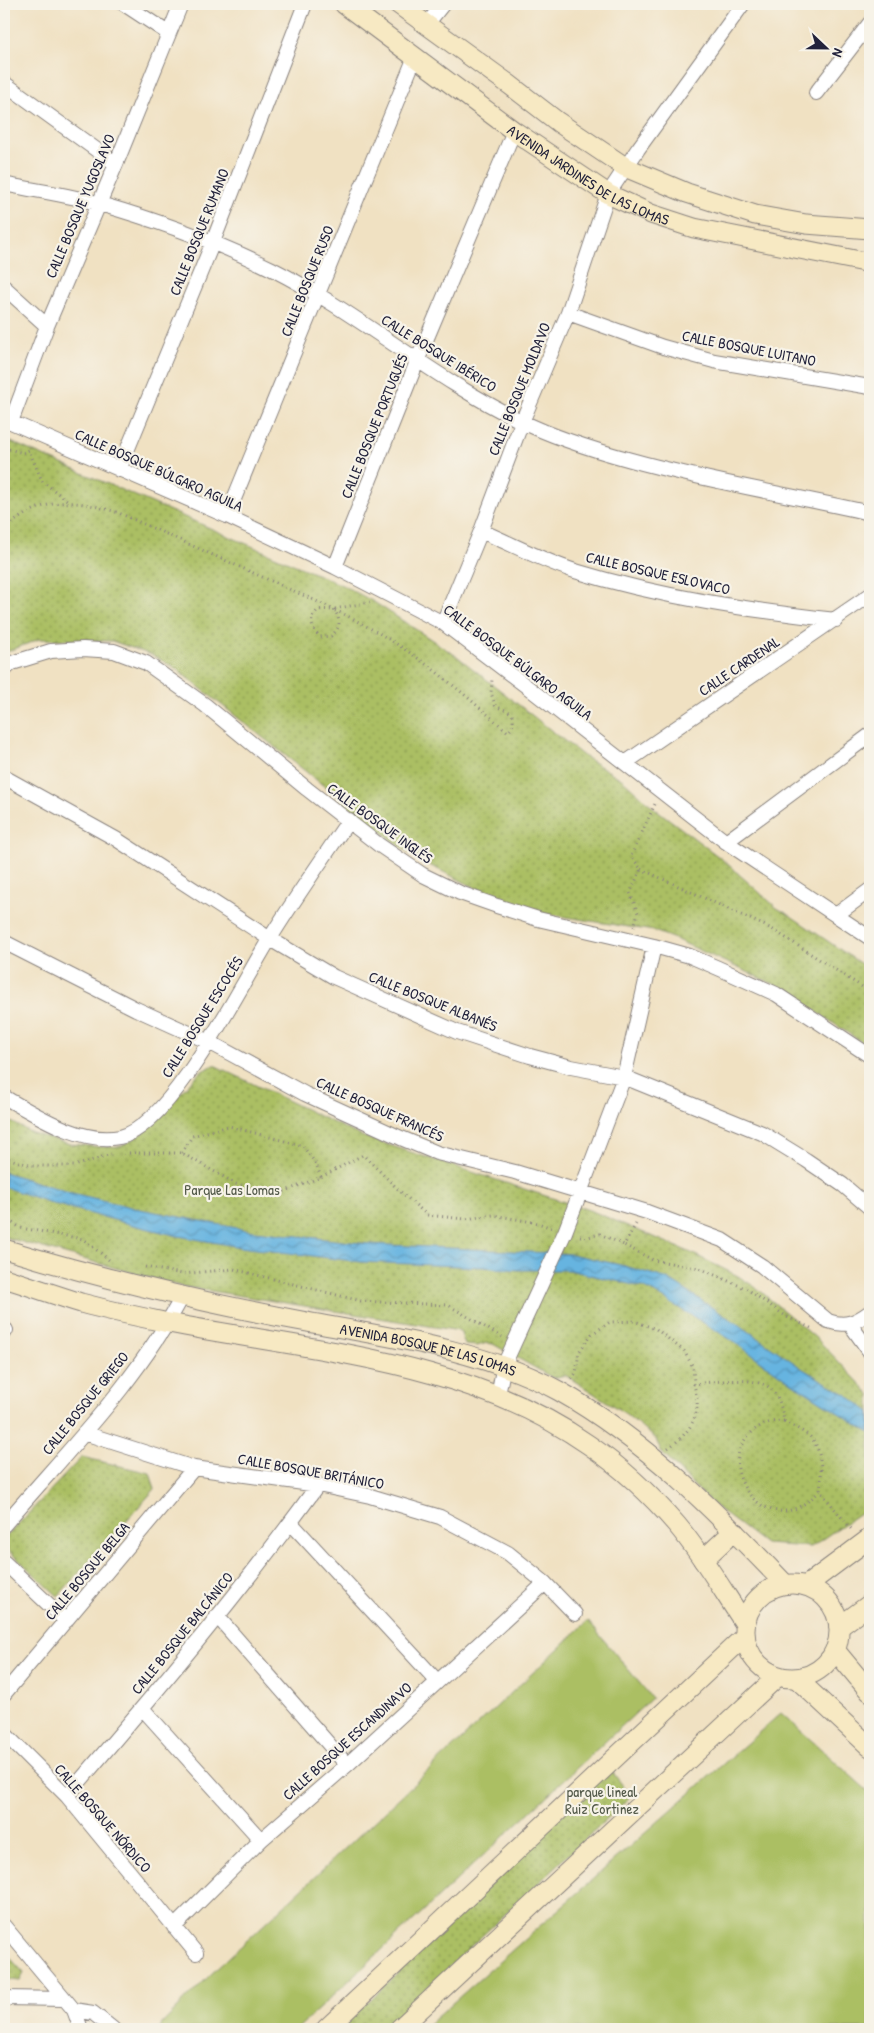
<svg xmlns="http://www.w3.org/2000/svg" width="874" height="2033" font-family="'Patrick Hand',sans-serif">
  <defs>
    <pattern id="park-dots" width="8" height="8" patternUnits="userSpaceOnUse" patternTransform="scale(1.25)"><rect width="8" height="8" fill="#abbf63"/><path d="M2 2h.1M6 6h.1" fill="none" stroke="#8b9b53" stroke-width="1.8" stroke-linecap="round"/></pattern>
    <pattern id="water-waves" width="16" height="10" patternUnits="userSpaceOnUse" patternTransform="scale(1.25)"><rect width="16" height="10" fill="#66b4e0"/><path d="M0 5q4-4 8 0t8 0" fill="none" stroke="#5492b7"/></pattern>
  </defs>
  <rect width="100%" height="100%" fill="#f7f3e8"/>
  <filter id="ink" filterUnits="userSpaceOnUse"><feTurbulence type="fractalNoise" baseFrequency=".02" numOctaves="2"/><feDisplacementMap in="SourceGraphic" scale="10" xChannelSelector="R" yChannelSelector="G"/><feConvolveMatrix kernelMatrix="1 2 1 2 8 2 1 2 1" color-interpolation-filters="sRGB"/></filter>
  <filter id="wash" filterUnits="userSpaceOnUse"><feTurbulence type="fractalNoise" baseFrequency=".0096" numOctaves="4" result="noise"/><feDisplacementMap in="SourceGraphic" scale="20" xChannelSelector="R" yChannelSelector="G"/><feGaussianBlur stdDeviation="1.12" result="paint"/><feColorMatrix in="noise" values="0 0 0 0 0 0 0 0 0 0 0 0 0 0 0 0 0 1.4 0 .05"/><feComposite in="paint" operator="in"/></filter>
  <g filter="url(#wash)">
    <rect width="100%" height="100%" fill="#f0e1c2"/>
    <path fill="#abbf63" stroke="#66704f" d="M588,1621L652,1698L297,2029H157L209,1976Z
      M781,1713L870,1793V2029H423Z"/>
    <path fill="url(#park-dots)" stroke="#66704f" d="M4,439L344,586L374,602L458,657L585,757L623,780L653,807L723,860L777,908L791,916L870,970V1048L780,987L675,939L654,931L541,913L478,889L415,858L175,668L152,655L112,641L39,639L4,653Z
      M214,1065L361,1136L592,1211L687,1251L738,1276L758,1289L817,1339L870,1394V1506L811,1547L765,1544L712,1504L661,1452L656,1439L626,1414L565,1375L553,1378L493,1344L487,1343L477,1346L465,1345L460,1331L180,1286L4,1237V1118L32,1133L70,1144L102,1147L122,1146L141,1134L200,1072Z
      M82,1457L150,1473L155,1489L58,1596L4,1547V1539Z
      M610,1769L631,1796L383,2029H340Z
      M4,1951L24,1973L20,1981L4,1979Z"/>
    <path fill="url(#water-waves)" stroke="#446b8e" d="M4,1172L72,1193L135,1208L247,1230L369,1244L571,1254L625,1266L668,1279L744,1328L803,1369L847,1395L870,1412V1433L793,1384L733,1341L653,1292L642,1287L569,1270H519L482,1267L361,1262L240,1247L178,1236L133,1225L54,1204L4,1187Z"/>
  </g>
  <g filter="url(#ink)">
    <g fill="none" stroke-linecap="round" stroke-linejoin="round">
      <g stroke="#89827e" stroke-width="16">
        <path id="street" d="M124,4L168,33
          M427,24L443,4
          M4,83L116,164
          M816,93L870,23
          M4,184C36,191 69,195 100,204C159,221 217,242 272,269C359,313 433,379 521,421C555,438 594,450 631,460C710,482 791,495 870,513
          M4,287L47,326
          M568,313L663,347L714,361L870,387
          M4,419L227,516L335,567L443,623L530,689L726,842L870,938
          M11,422L47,326L116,164L181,4
          M119,470L213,242L305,4
          M227,516L415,57
          M481,531C512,544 543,561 575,571C660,597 748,610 836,620
          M335,567L418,359L514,131
          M443,623L481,531L522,422L568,313L608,194L638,149L743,4
          M4,670L12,663L51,651L83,649L114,651L146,663L205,705L307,789L379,845L423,875L460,893L497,906L538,919L654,946L690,956L718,968L776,994L870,1056
          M625,763L870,595
          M4,777L116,839L270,939L334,977L457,1032L530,1056L571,1067L624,1077L762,1133L806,1160L843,1185L870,1208
          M726,842L870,735
          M836,915L870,890
          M4,942L136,1009L209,1042L305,1094L401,1138L437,1153L515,1172L647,1212L722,1240L762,1266L828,1321C845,1327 855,1323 870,1312
          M4,1097C36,1115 82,1145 120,1137C171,1126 241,985 269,940C294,899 322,860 349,820
          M850,1324L870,1352
          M4,1333L6,1330
          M498,1395L504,1365L565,1232L624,1077L654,946
          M84,1433L194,1468L318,1485L370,1496L440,1517L508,1553L545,1583L575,1614
          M291,1523L437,1681
          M4,1525C66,1452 138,1381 183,1295
          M4,1562L66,1621
          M217,1616L347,1765
          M4,1694L194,1468
          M142,1708L261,1840
          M4,1733L67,1796L196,1953
          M67,1796C154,1695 240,1593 318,1485
          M4,1926L74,2010L81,2029
          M174,1927L261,1840L347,1765L545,1583
          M4,1998L64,1999
          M74,2010L93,2013L113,2029"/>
      </g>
      <g stroke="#89827e" stroke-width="21">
        <g id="secondary">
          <path id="s1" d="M344,4L514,131L608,194L651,214L694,228L870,263"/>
          <path d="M398,4L510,85L558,122L625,167L687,193L755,215L806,224L870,229"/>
          <path id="s2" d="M4,1249C103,1279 205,1303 307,1322C390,1337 484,1350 559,1391C646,1440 717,1513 785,1584"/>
          <path d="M4,1278C30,1286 55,1295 81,1303C110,1311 140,1317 169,1323C311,1351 466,1359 589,1445C621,1467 652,1496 677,1525C703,1556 723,1591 745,1624"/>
          <path d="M703,1560L734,1531"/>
          <circle cx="792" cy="1631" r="47"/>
          <path d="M807,1585L870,1538"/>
          <path d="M839,1627L870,1604"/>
          <path d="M835,1650L870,1692"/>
          <path d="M797,1679L870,1747"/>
          <path d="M326,2029L745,1636"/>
          <path d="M399,2029L777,1677"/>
        </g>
      </g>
      <path stroke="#89827e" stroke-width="3" stroke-dasharray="1 4" stroke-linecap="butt" d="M4,448L23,453L29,450L42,481L68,501
        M4,530C42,496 73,498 119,513L334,609L370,602
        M334,609C341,621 341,627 331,636L320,637C311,627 308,620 318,610C336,607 349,617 364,625C421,655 460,691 508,732C512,728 513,726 513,721C514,709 502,711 495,705L491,693L492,679
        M641,869L772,929L870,992
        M634,927L638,913L630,893L641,869L631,856L655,804
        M124,1153H182L236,1184L278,1194L321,1177L363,1155L401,1192L427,1215L465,1219L493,1215L538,1223L552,1228
        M182,1153L192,1136L229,1126L303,1146L316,1164L321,1177
        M4,1157L32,1166H75L111,1154
        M4,1218L21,1228L83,1239L109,1260
        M636,1224L624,1245L653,1260L699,1268L747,1289L787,1317L813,1329
        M580,1236L588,1237L600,1234L624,1245
        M145,1267L182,1274L233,1269L361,1301L448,1305L502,1337
        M572,1379L576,1373L579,1352L592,1334L610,1322L634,1321L656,1329L684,1351L693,1367L694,1384C714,1382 756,1375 771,1389C780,1397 782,1411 784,1421C792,1426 801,1430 808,1435C823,1446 822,1475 820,1491L852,1530
        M784,1421C769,1421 760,1424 749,1435C723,1460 745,1508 779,1511C795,1513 809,1501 820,1491
        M668,1448C685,1437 699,1420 697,1399C696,1394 695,1389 694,1384"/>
      <use href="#street" stroke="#fff" stroke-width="14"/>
      <use href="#secondary" stroke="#f7e9c3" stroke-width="19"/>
    </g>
  </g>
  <g text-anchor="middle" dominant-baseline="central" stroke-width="4.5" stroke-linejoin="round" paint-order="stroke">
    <g font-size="15" fill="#22223b" stroke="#f7f3e8">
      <text stroke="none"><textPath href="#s1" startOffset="299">AVENIDA JARDINES DE LAS LOMAS</textPath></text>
      <text transform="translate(80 206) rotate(-67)">CALLE BOSQUE YUGOSLAVO</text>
      <text transform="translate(199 232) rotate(-68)">CALLE BOSQUE RUMANO</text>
      <text transform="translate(307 281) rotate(-68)">CALLE BOSQUE RUSO</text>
      <text transform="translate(749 348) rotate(11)">CALLE BOSQUE LUITANO</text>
      <text transform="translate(439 353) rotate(32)">CALLE BOSQUE IBÉRICO</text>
      <text transform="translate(519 389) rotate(-68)">CALLE BOSQUE MOLDAVO</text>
      <text transform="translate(374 426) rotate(-68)">CALLE BOSQUE PORTUGUÉS</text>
      <text transform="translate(159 470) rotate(24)">CALLE BOSQUE BÚLGARO AGUILA</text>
      <text transform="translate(658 573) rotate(13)">CALLE BOSQUE ESLOVACO</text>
      <text transform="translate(518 662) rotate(37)">CALLE BOSQUE BÚLGARO AGUILA</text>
      <text transform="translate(739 666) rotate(-34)">CALLE CARDENAL</text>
      <text transform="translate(380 823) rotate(36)">CALLE BOSQUE INGLÉS</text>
      <text transform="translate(433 1001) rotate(22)">CALLE BOSQUE ALBANÉS</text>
      <text transform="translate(202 1017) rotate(-58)">CALLE BOSQUE ESCOCÉS</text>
      <text transform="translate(380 1109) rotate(24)">CALLE BOSQUE FRANCÉS</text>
      <text stroke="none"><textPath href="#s2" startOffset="436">AVENIDA BOSQUE DE LAS LOMAS</textPath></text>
      <text transform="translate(85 1403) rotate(-51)">CALLE BOSQUE GRIEGO</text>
      <text transform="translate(311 1471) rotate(10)">CALLE BOSQUE BRITÁNICO</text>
      <text transform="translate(87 1571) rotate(-50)">CALLE BOSQUE BELGA</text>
      <text transform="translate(182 1633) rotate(-51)">CALLE BOSQUE BALCÁNICO</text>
      <text transform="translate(347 1741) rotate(-42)">CALLE BOSQUE ESCANDINAVO</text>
      <text transform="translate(103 1818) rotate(49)">CALLE BOSQUE NÓRDICO</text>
    </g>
    <g font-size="15" fill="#525949" stroke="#f7f3e8">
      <text x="232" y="1189">Parque Las Lomas</text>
      <text x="602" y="1791">parque lineal<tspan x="602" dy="17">Ruiz Cortinez</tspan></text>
    </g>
  </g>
  <rect width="874" height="2033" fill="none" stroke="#f7f3e8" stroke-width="20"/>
  <g transform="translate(826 48) rotate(112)" stroke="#f7f3e8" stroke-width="4" paint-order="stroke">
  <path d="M0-4L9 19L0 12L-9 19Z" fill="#22223b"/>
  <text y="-8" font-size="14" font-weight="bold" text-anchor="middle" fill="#22223b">N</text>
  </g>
</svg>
